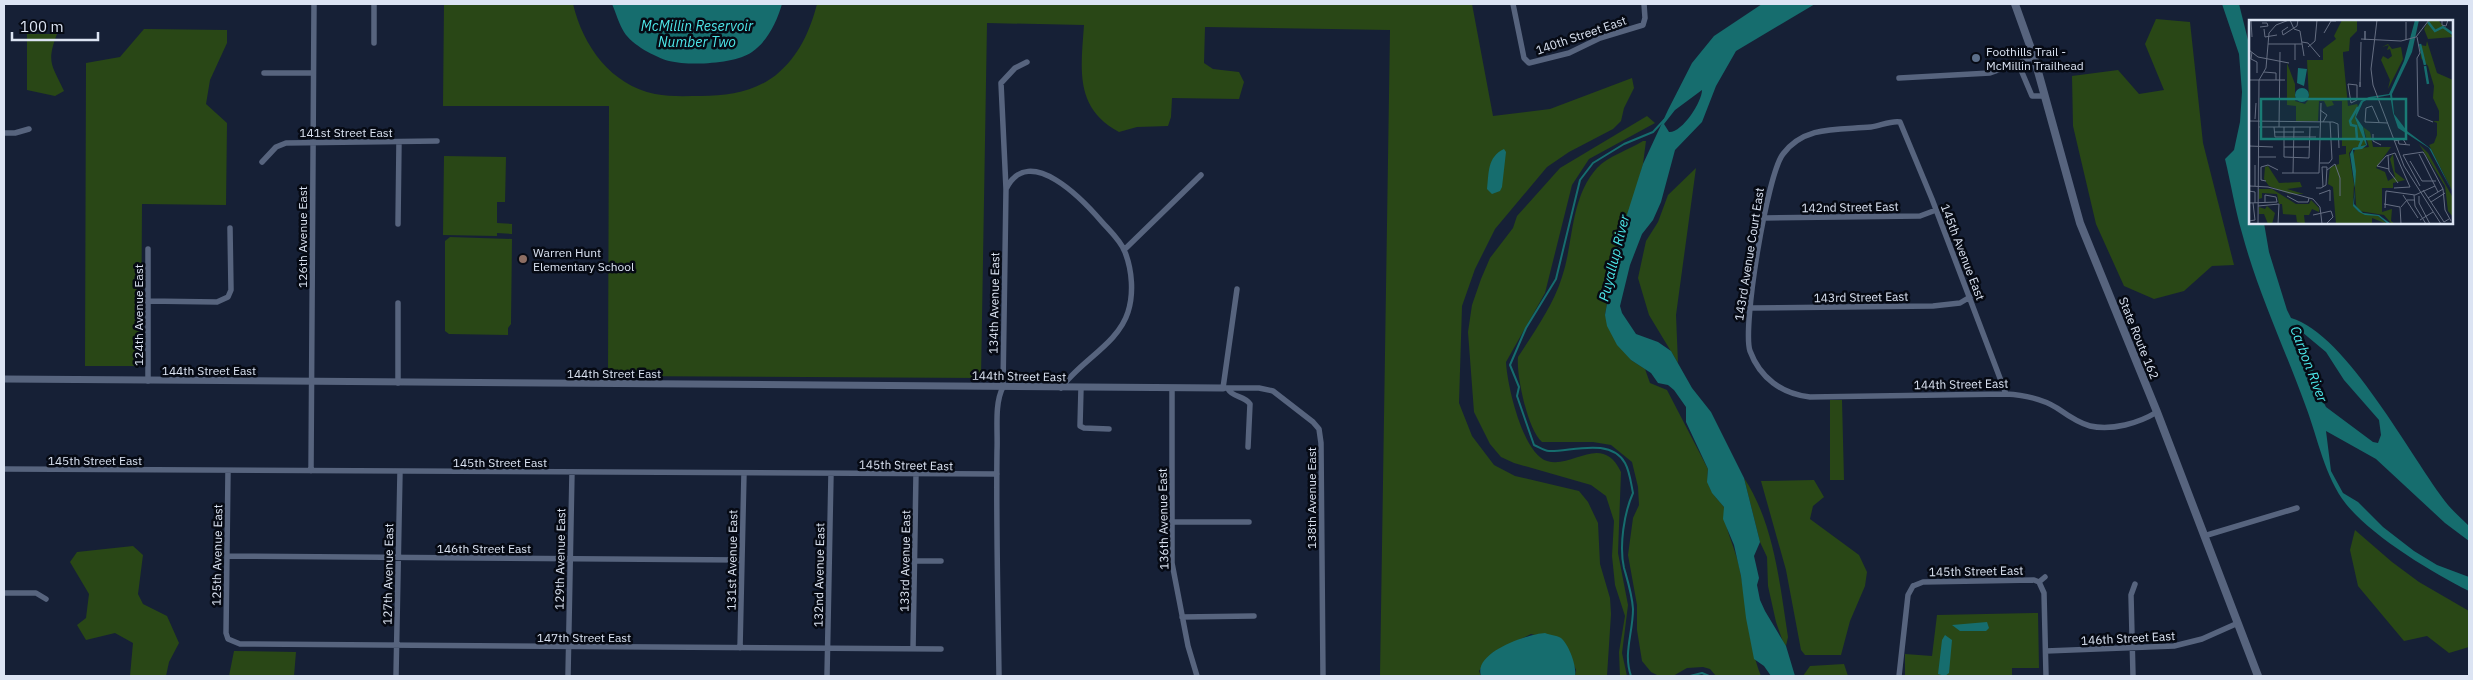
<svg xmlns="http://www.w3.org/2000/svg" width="2473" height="680" font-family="'IBM Plex Sans',sans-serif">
  <rect width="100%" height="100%" fill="#162036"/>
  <path fill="#294716" d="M444,4H573C583,46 611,85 655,94C670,97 686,96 701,96C728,96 754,92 776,75C799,56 810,31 817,4H1472L1493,116L1550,109L1632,78L1634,88L1624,108L1621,121L1613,129L1569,152L1547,167L1495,229L1475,269L1462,306L1459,403L1472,436L1494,465L1515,476L1579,491L1588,502L1598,523L1600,564L1610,598L1611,614L1607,676H1575L1576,670L1564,642L1531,634L1492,653L1479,671L1481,676H1380L1390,30L1205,27L1204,63L1213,69L1239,72L1244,82L1239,99L1172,98L1171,117L1168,126L1137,127L1119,132C1074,108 1081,69 1084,25L987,23L981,378L608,376L609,106H443Z
    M2156,19L2190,22L2203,143L2234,265L2212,266L2184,291L2154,299L2124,286L2096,224L2073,126L2072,76L2118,70L2139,94L2164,90L2145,44Z
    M144,29L227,30V43L210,80L206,104L227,123L226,205L142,204L141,366H85L86,63L120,57Z
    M27,34H57C46,63 52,65 64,91L55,96L27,90Z
    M1647,116L1655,123L1589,159L1572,185L1545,293L1506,362C1507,385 1523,454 1547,461C1573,469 1602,432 1621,472L1618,553L1628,605L1622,653L1627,676H1620L1619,652L1625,616L1615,585L1612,556L1614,521L1606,496L1591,485L1514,463L1501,457L1490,444L1474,412L1468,332L1472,305L1481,279L1490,258L1513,228L1517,216L1560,168Z
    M1643,141H1646L1643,164L1612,276L1605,315L1631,360L1645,369L1650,383L1667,390L1708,469C1706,488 1712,493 1724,507C1723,526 1735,547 1739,566C1747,603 1747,640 1761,676H1716L1710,669L1703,667L1687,668L1673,676H1659L1651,672L1642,661L1637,630V605L1628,555L1633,518L1639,505L1638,487L1632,462L1611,445L1593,442H1542C1528,431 1516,375 1518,357C1534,332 1553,306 1562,277C1574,241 1570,198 1597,168C1608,156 1629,150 1643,141Z
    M444,156L506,157L505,202H497V223L512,224V234L497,233V236L443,235Z
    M1696,168L1676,315L1678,363L1649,315L1638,278L1646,241L1658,222L1668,195Z
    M450,237L512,239L511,324L508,328V335L449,334L445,331V241Z
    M1830,400H1842L1844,480H1830Z
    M1744,478C1774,523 1780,585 1788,637L1786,646L1783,642L1776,622L1768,586L1767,557L1760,542Z
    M1814,480L1824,497L1813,506L1810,519L1859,555L1867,572L1865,586L1850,621L1841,655H1805L1801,650L1786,570L1761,481Z
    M2355,530L2392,562L2419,582L2469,611V647L2449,653L2427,636L2404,641L2358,586L2350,550Z
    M133,546L143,555L138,594L143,604L167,616L179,643L169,662L166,676H130L133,643L115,633L86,640L77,625L86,618L89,594L70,562L77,552Z
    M2038,613L2039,668H2012V676H1905V654L1932,656L1937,615Z
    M234,651L296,652L294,676H229Z
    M1844,664L1848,676H1803L1810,666Z"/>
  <path fill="#166d6e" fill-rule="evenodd" d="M612,4H782C777,21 768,41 752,52C735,64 690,66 669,61C655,57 632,45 624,32C619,24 616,13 612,4Z
    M1762,4H1815L1736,51L1716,86L1702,122L1675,150L1661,202L1653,220L1642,234L1630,265L1620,306L1622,313L1636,334L1658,342L1671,351L1692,388L1711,412L1744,478L1760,542L1754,556L1759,578L1757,585L1760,600L1765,611L1786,646L1795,676H1771L1764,666L1754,659L1746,618L1741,576L1734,545L1723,519L1724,507L1712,493L1707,482L1708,469L1686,422V407L1674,390L1668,385L1658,383L1651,373L1631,360L1617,345L1607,326L1605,315L1612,276L1624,224L1643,164L1668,110L1692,63L1714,36ZM1702,90C1702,102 1682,133 1669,132L1664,124L1675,110Z
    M2222,4H2239L2250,48V222L2264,223L2269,252L2287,310L2291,318C2347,334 2411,458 2448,505C2454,512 2462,519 2469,526V541L2445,523L2376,459L2326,431L2331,471L2343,493L2358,502L2383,527L2414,551L2437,565L2469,577V591C2431,572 2373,537 2346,504C2325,477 2318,439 2306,407C2285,349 2258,293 2242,233C2235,209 2231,184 2225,159L2234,150L2240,122L2242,92L2239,54ZM2296,327L2326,352L2344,380L2379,420L2381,435L2378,443L2373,442L2326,407L2314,383L2313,362Z
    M1504,149L1506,152L1502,187L1500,191L1492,194L1487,189C1489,173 1487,157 1504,149Z
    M1987,622L1989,628L1986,631H1960L1952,625Z
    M1545,633C1550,635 1556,635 1561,638C1569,645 1577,666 1575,676H1481C1473,652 1528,634 1545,633Z
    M1945,635L1952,640L1949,673L1945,676L1938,674L1942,640Z"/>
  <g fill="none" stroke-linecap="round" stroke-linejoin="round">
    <path stroke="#166d6e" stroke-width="2" d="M1631,676C1623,653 1633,633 1633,609C1632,594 1628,582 1624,568C1619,546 1624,513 1633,493C1631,484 1630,472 1625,463C1610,437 1570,452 1549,451C1544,451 1539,447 1534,445L1517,396L1519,387L1510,365L1526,328L1556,279L1580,180L1593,163L1624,144L1653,132L1665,119
      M1690,676L1702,673L1709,676"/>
    <path stroke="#57647e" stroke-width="5.5" d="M374,4V43
      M1513,4L1524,58L1529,63L1569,53L1600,38L1643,25L1645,18L1644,4
      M2009,68L2016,67L2021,70L2032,96H2044
      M264,73H313
      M1899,78L1990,73L2034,57
      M4,133H15L29,129
      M262,162L276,147L286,143L437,141
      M1006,189C1029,142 1084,201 1102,222C1110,231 1121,241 1125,252C1132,270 1134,293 1128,312C1118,344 1080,361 1061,388
      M1764,218L1920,216L1936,210
      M398,224L399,142
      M148,249V381
      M1124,250L1201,175
      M1237,289L1223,388H1259L1273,391L1313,422L1319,429L1321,443L1323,676
      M147,301L217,302L228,297L231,290L230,228
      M398,303V383
      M1751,308L1933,306L1960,303L1970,297
      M1081,388L1080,426L1084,428L1109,429
      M1172,388V563L1188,646L1197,676
      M1228,389C1233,398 1244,395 1250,404L1248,447
      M2006,394L1932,199L1900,122C1892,120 1880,126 1871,127C1839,130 1805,125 1783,154C1767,174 1742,328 1750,351C1760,378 1782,394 1810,397L2006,394C2024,395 2041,398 2057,408C2067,415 2078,423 2090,426C2112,431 2139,423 2157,412
      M4,469L997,474
      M228,471L226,633L228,639L240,644L941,649
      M311,471L314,4
      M1171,522H1249
      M2204,536L2297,508
      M227,556L742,560
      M915,561H941
      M2039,582L2044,593L2046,676
      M2039,582L2045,577
      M1913,586L1923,582L2034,580L2039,582
      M4,593H36L46,599
      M1182,617L1254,616
      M740,648L744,473
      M913,649L916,474
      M2046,651L2174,646L2202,639L2238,623
      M396,676L400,472
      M568,676L572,472
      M827,676L831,474
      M999,676C998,601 996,526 997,451C998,431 994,404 1003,387L1006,189L1001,83L1015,68L1027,62
      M1899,676L1908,595L1913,586
      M2133,676L2131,595L2135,584"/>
    <path stroke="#57647e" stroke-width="7" d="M4,379L1223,388"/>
    <path stroke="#57647e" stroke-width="8" d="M2015,4L2034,57L2080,223L2157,412L2258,676"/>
  </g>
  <circle fill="#5c6f8a" stroke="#060a14" stroke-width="2" cx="1976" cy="58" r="5"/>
  <circle fill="#8d6e63" stroke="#060a14" stroke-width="2" cx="523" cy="259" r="5"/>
  <g text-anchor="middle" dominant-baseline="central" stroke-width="5" stroke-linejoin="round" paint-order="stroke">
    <g font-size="12" fill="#dce4f3" stroke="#060a14">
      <text transform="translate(1581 35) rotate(-19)">140th Street East</text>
      <text x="346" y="132">141st Street East</text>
      <text transform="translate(1850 207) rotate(-1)">142nd Street East</text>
      <text transform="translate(302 237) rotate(-90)">126th Avenue East</text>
      <text transform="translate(1963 252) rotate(69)">145th Avenue East</text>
      <text transform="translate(1749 254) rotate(-81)">143rd Avenue Court East</text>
      <text transform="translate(1861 297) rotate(-1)">143rd Street East</text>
      <text transform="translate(994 303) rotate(-89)">134th Avenue East</text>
      <text transform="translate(138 315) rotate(-90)">124th Avenue East</text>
      <text transform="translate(2139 338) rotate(68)">State Route 162</text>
      <text x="209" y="370">144th Street East</text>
      <text x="614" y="373">144th Street East</text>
      <text transform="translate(1019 376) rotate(1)">144th Street East</text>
      <text transform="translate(1961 384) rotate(-1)">144th Street East</text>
      <text x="95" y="460">145th Street East</text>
      <text x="500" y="462">145th Street East</text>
      <text transform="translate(906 465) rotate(1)">145th Street East</text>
      <text transform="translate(1311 498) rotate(-90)">138th Avenue East</text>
      <text transform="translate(1163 519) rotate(-91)">136th Avenue East</text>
      <text x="484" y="548">146th Street East</text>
      <text transform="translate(217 555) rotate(-89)">125th Avenue East</text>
      <text transform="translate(560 559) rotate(-89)">129th Avenue East</text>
      <text transform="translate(732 560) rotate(-89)">131st Avenue East</text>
      <text transform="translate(905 561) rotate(-89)">133rd Avenue East</text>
      <text transform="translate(1976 571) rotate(-1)">145th Street East</text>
      <text transform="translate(388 574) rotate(-89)">127th Avenue East</text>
      <text transform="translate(819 575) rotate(-89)">132nd Avenue East</text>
      <text x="584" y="637">147th Street East</text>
      <text transform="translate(2128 638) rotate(-3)">146th Street East</text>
    </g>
    <g font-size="12" fill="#dce4f3" stroke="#060a14" text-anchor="start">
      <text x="1986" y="51">Foothills Trail -<tspan x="1986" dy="14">McMillin Trailhead</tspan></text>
      <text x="533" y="252">Warren Hunt<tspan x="533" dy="14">Elementary School</tspan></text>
    </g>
    <g font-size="14" font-style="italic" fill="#4de7e9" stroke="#060a14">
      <text x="697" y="26">McMillin Reservoir<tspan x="697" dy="16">Number Two</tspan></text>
      <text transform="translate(1614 258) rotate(-76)">Puyallup River</text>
      <text transform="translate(2309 364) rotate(69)">Carbon River</text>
    </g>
  </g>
  <g transform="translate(2249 20)">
    <rect width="204" height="204" fill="#162036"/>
    <path d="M93,0H108V11L101,18L100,31L94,32V35L99,86L108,84L109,86L106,98L117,123L116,126L104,128L100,133L105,164L104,186L110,192L129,196L138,204L123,198V204H87L84,167L79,164L81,147L90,144V135L97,134V126H93V81H83L85,85L78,87L75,81H70L69,101H47V86L38,85V43L46,64V81L56,84L60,79L58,40H74V29L87,19L85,16ZM180,0H189L204,17L179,19L175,9ZM178,21L188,53L204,60V172L180,125L185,123L188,115V103L184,101H190V91L184,78L185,66L179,46L172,38L171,25L177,26ZM139,24L143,29L152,27L154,39L139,69L141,60L132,40L134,36L139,39L143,36L141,29L138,30L140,25L133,27ZM114,107L121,112L124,127H142L127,148L136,152L139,161L146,157L141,139L144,134L146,152L156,160L144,163V168H133V192L143,189L142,201L146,204L142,203L135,195L110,191L107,185L104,136L106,129L120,127ZM170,124L179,133L204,178V197L199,191L196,166ZM19,146L30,163L51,162L53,167L38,169L55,174H40L20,166L15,159L16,147ZM10,169H23L47,184H60L62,180L70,188V192L63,189L60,195H55L56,204L48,202L47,195L34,194L33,184H30L28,174L13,173V178L10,179ZM18,186L26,193L23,204H19L15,194H10V187L16,189Z" fill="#294716"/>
    <path d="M166,0H170L163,32L143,74L145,94L158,111L182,129L204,173L180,128L149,108L144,93L141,75L119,79L114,82L107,97L114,107L118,125L113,129L104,130L107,151L105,184L114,193L130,195L142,204H139L129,196L116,195L110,192L104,186L106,168L101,134L104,128L117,125L106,98L108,89L112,81L120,77L140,74L155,41ZM49,48L58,49L55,66L48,63ZM46 75a7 7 0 1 1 14 0a7 7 0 1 1-14 0Z" fill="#166d6e"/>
    <path fill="none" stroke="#166d6e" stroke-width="2.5" d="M179,2L186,11L194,7L204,14M171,24L176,45M176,46L179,64M109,87L101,101L102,105L107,106L108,119L113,120L110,127"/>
    <path fill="none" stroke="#656e82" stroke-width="1" d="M2,0L3,17M41,0L45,9L51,11M128,0L122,49L124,65L155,146L192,204M193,0V5L197,6L199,0M11,7L19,6L18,3H13M39,7L33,11L34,15L48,6L49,0M15,9L16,17L28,15M51,11L55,36M75,13L82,1H87M168,17L171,33L168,38L169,96L184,102M112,19L152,21L167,17L180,0M116,20V11V20M157,20V2M53,22L59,23L71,37M19,24H53M59,27L66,21L68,0M0,30L9,37L40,43M3,32L2,39L8,42V53M46,40V24M15,52L27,53V60M0,60H36M111,62V67L112,22M99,64L108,65V80L102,83ZM71,90L78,95L74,102M6,99L7,83M0,101L84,102M84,102L89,104L90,128M130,102L123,86L117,88L116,102L139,103M10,107H70M25,107L26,117H67M30,107L31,32M35,107V137L60,138L61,107M25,112H55M124,114V121L132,125M149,120L150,124L161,125M145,121L154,119L157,124M0,126L24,127M35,127H60M170,134L189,172M139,135L140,151L149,163M9,137H27M161,141L173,161H187M71,143H80L83,139L81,102M140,149L128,146L137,136L146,133M78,150L86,144L91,158V176M33,153H70L72,83M44,153L45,107M17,161L12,160V147L19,145L29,150M1,166L19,167L64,179L71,187L73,204M6,166V145M171,166L154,135L174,132L176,135L194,169L196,190L202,201M67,168H72L77,165L78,147H73L74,167M145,168L161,167L146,133M174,170L195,202L200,199M0,171L6,172V183M70,174L81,170V181M154,175L169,198M165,175L166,186L177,204M38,176L49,182H59L60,178M170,176V183L181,204M179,178L194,169M182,182L196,173M0,183L28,182L27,177L16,175V182M135,184L151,187L152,204M9,186L30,184L29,204M152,187L158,180H165M136,188L137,171L166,175L186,166M64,195L82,191L84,197L77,204M171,200L184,192M0,201L6,200L4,183M9,204L10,60L17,48L20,13L27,5L40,0"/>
    <path fill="#197c75" fill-opacity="0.15" stroke="#197c75" stroke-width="2.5" d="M12,79H157V119H12Z"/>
    <rect width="204" height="204" fill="none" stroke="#dce4f3" stroke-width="2.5"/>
  </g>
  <rect width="2473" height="680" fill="none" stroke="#dce4f3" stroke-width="10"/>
  <path d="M12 32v8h86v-8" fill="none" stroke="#dce4f3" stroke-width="2.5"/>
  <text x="20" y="32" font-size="15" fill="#dce4f3" stroke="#060a14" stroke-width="4" paint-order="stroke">100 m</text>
</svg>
